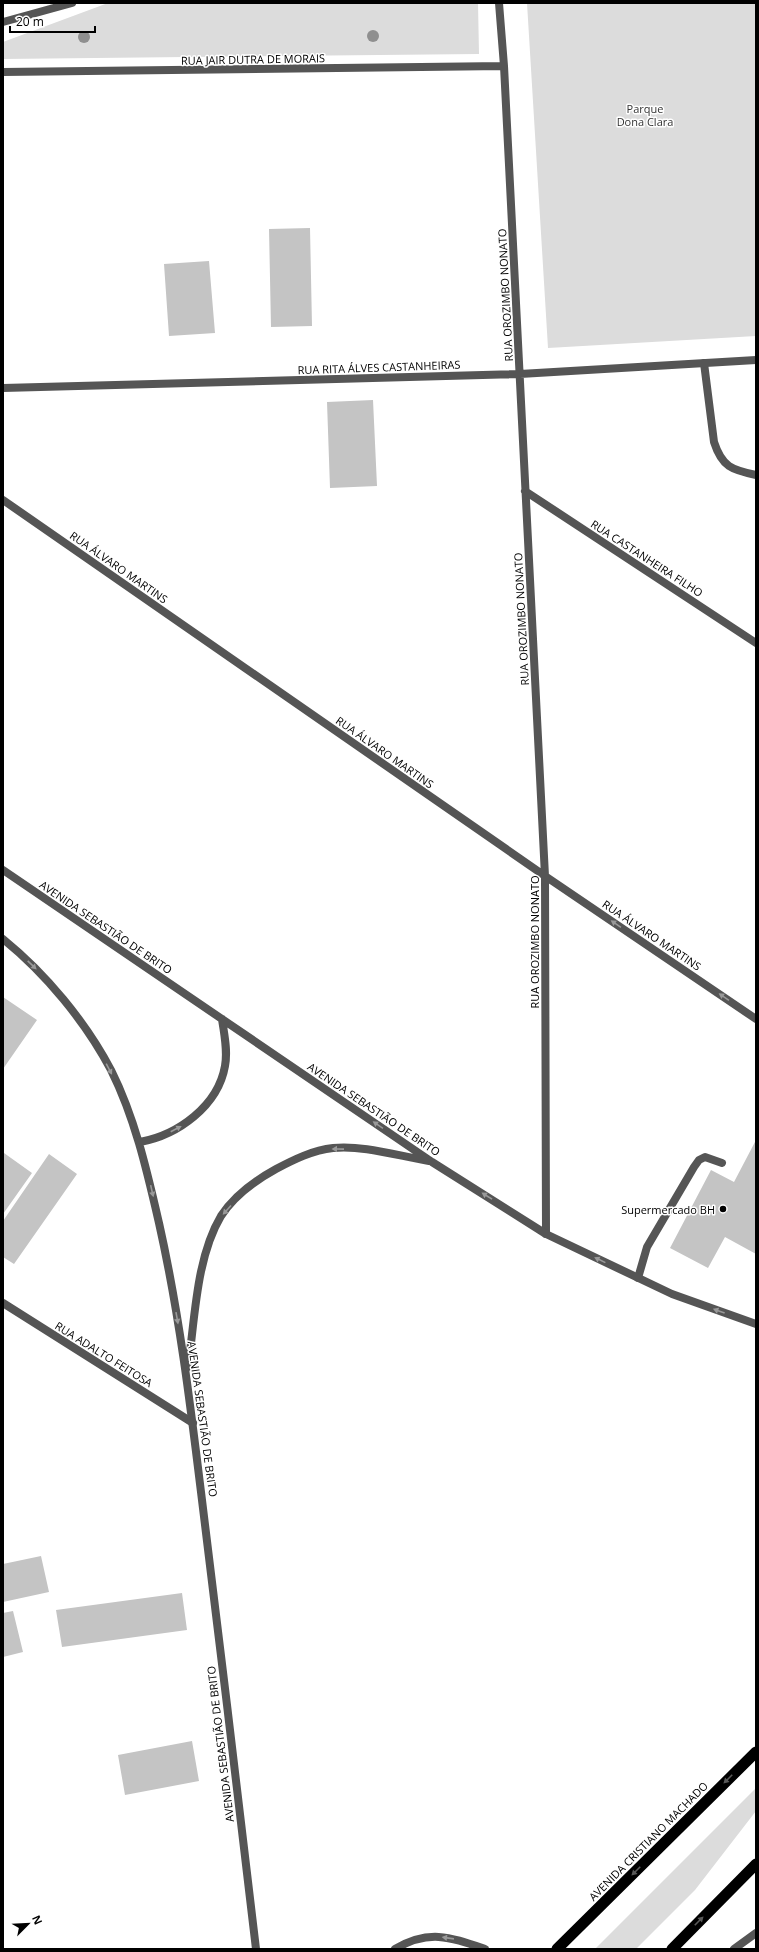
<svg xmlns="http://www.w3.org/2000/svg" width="759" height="1952" font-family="'Open Sans',sans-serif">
  <rect width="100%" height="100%" fill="#fff"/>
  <path fill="#dcdcdc" d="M108,3H478L479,54L3,59V42Z
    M527,3H756V336L548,348Z
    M756,1788V1811L695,1890L636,1949H595Z"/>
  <path fill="#c4c4c4" d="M310,228L312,326L271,327L269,229Z
    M209,261L215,333L169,336L164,264Z
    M373,400L377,486L330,488L327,402Z
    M3,997L37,1020L3,1069Z
    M756,1140V1254L725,1237L708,1268L670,1248L711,1170L734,1182Z
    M4,1153L32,1173L3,1214V1154Z
    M49,1154L77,1174L14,1264L3,1257V1221Z
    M41,1556L49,1592L3,1602V1564Z
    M182,1593L187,1630L62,1647L56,1610Z
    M13,1611L23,1652L3,1657V1613Z
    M192,1741L199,1781L125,1795L118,1755Z"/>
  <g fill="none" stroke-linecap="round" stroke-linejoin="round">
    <path stroke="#555" stroke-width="8" d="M704,363L714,442C722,467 732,470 756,475
      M638,1278L647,1247L694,1167L699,1160L705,1157L722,1163
      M395,1949C429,1929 450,1937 485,1949"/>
    <path stroke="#555" stroke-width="8" d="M499,3L504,66L545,876L546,1234
      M3,22L72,3
      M3,72L504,66
      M3,388L520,374L756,360
      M525,491L756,643
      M3,500L545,876L756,1019
      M3,1303L193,1423
      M734,1949L756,1933"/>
    <path stroke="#555" stroke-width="8" d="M3,870L432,1162L546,1234L672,1294L756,1324
      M3,939C46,974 85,1021 111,1070C135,1118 147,1171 159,1223C179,1312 190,1402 201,1492C220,1644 238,1797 256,1949
      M140,1142C178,1135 218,1106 225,1066C228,1050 224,1034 222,1019
      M188,1367C195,1319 196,1258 221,1216C234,1196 256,1180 276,1169C293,1160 313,1150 333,1148C364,1145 398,1156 429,1161"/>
    <path stroke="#000" stroke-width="11" d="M557,1949L756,1752
      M672,1949L756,1864"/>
  </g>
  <g fill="#8f8f8f">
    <circle cx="373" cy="36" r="6"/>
    <circle cx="84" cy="37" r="6"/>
  </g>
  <defs><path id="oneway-solid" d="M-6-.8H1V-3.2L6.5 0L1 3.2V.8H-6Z"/></defs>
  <g fill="#999">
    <use href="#oneway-solid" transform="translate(616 924) rotate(-146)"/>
    <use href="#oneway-solid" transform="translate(32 965) rotate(44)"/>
    <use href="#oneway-solid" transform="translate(724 997) rotate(-146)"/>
    <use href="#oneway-solid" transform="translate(109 1069) rotate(62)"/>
    <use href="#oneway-solid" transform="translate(378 1125) rotate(-146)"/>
    <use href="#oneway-solid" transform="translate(176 1129) rotate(-28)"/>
    <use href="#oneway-solid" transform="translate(338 1149) rotate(-179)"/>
    <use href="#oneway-solid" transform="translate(152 1191) rotate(77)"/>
    <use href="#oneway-solid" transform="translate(487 1196) rotate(-148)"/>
    <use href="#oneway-solid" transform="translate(227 1210) rotate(132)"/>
    <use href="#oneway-solid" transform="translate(600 1260) rotate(-154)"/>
    <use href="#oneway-solid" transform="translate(719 1311) rotate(-160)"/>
    <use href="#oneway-solid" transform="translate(177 1318) rotate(80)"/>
    <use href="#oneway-solid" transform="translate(448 1938) rotate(-172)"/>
  </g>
  <g fill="#595959">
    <use href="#oneway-solid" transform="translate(728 1779) rotate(135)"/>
    <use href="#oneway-solid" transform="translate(636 1871) rotate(135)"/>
    <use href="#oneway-solid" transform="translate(699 1921) rotate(-45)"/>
  </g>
  <circle fill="#000" stroke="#fff" stroke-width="1.5" cx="723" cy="1209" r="4"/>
  <g text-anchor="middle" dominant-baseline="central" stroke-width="3" stroke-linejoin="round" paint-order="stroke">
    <g font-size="11" fill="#000" stroke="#fff">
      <text transform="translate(253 59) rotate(-1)">RUA JAIR DUTRA DE MORAIS</text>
      <text transform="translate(505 295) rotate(-93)">RUA OROZIMBO NONATO</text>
      <text transform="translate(379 367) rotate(-2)">RUA RITA ÁLVES CASTANHEIRAS</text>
      <text transform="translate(647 558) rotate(33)">RUA CASTANHEIRA FILHO</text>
      <text transform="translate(119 567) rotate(35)">RUA ÁLVARO MARTINS</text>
      <text transform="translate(521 619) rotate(-93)">RUA OROZIMBO NONATO</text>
      <text transform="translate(385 752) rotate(35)">RUA ÁLVARO MARTINS</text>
      <text transform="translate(106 927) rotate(34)">AVENIDA SEBASTIÃO DE BRITO</text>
      <text transform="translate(652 935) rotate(34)">RUA ÁLVARO MARTINS</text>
      <text transform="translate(534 942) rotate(-90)">RUA OROZIMBO NONATO</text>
      <text transform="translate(374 1109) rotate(34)">AVENIDA SEBASTIÃO DE BRITO</text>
      <text transform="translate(104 1354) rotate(32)">RUA ADALTO FEITOSA</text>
      <text transform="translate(203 1419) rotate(82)">AVENIDA SEBASTIÃO DE BRITO</text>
      <text transform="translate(220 1744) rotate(-97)">AVENIDA SEBASTIÃO DE BRITO</text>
      <text transform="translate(648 1841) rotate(-45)">AVENIDA CRISTIANO MACHADO</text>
    </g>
    <g font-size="11" fill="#333" stroke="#fff">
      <text x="645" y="108">Parque<tspan x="645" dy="13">Dona Clara</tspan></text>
    </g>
    <g font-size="11" fill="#000" stroke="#fff" text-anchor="end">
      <text x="715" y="1209">Supermercado BH</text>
    </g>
  </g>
  <rect width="759" height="1952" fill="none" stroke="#000000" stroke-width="8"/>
  <g transform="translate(28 1924) rotate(66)" stroke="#ffffff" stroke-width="3" paint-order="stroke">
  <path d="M0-3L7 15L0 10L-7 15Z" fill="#000000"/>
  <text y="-6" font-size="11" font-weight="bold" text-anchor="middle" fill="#000000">N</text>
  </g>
  <path d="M10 26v6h85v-6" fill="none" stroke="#000000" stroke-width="2"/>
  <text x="16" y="26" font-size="12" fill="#000000" stroke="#ffffff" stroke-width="3" paint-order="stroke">20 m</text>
</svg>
